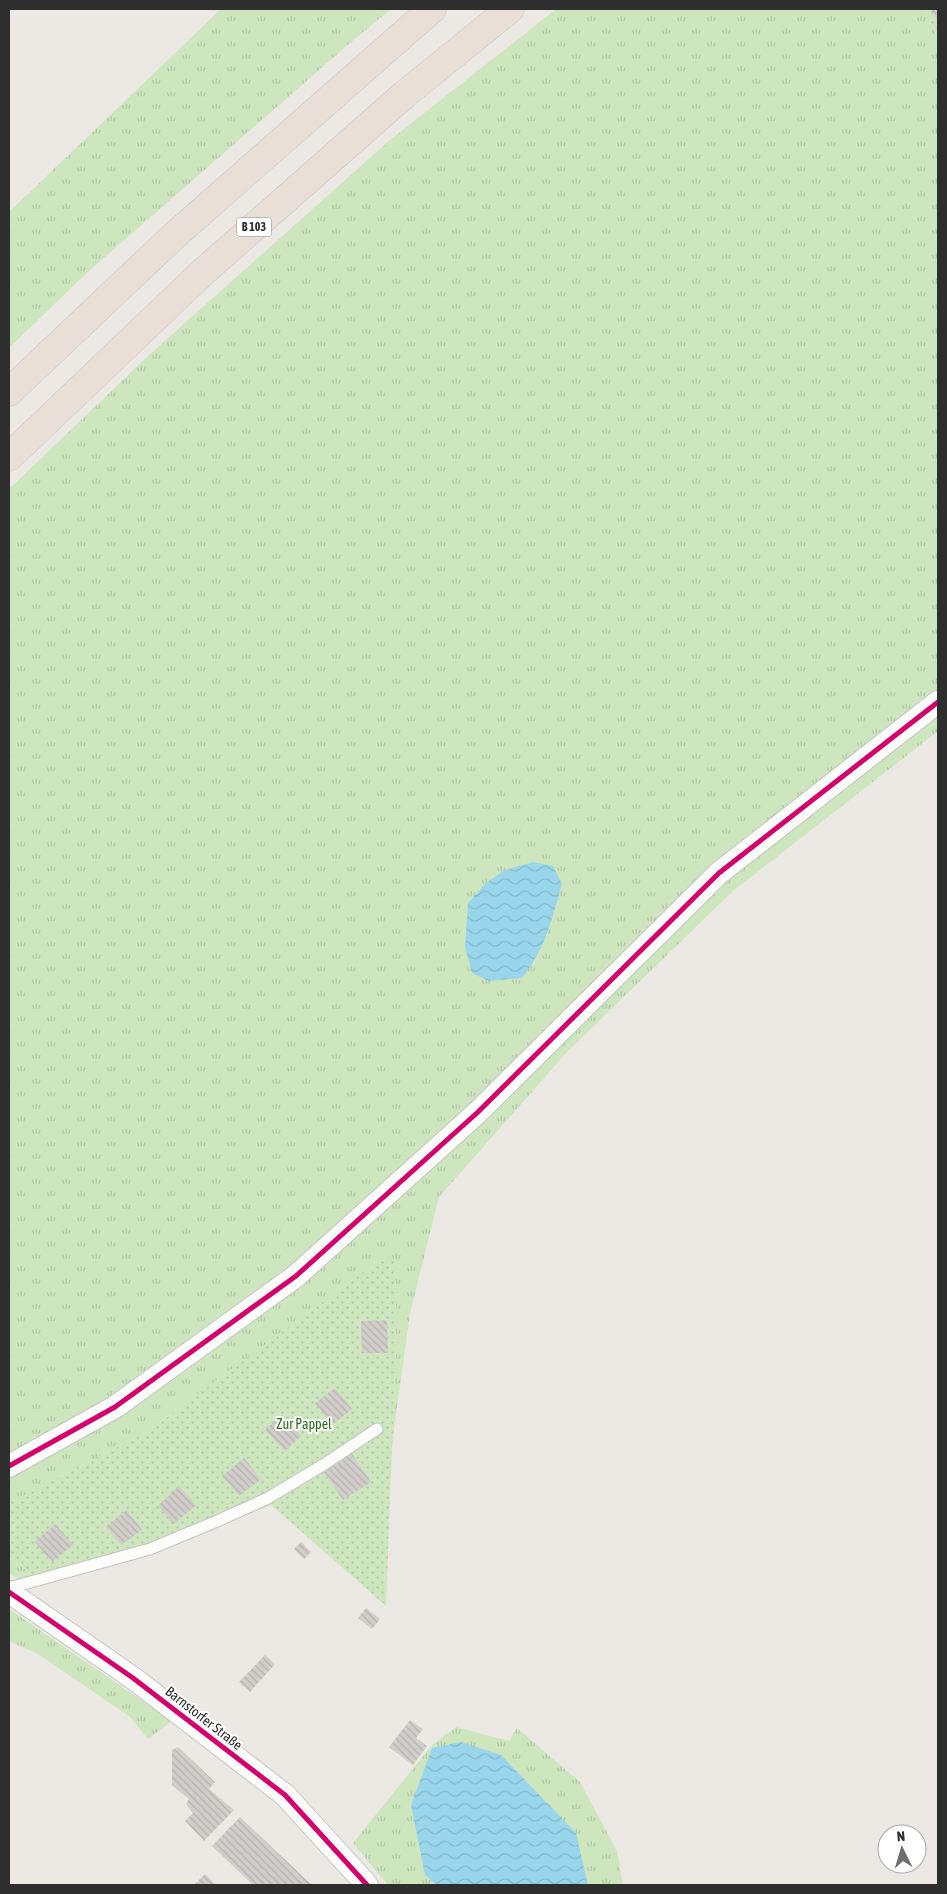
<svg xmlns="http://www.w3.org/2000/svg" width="947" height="1894" font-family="'Asap Condensed',sans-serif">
  <defs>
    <pattern id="grass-tufts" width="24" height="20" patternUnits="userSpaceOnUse" patternTransform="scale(1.25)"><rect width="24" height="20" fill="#cee6be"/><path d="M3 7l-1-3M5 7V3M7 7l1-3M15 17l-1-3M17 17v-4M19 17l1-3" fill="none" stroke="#b1c6a4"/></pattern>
    <pattern id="park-dots" width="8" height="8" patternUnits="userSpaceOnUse" patternTransform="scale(1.25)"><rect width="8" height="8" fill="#cee6be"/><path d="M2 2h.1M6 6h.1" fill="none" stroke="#b1c6a4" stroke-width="1.8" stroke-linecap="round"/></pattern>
    <pattern id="water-waves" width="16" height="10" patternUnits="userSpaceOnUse" patternTransform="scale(1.25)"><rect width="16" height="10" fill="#99d6ec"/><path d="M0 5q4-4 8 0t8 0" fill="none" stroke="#84b8cb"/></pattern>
    <pattern id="building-back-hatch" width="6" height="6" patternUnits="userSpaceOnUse" patternTransform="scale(1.25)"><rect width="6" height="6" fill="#d1cecb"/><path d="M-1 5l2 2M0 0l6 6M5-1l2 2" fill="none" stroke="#b4b1af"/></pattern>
  </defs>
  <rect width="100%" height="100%" fill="#ece8e4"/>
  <path fill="url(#grass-tufts)" fill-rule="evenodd" d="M221,9H391L350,43L90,270L9,348V212Z
    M556,9H925L938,38V731L732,892L568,1051L439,1197L410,1314L392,1443L396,1345L395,1262L378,1261L147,1432L9,1503V489L149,355L390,140ZM562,884L552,921L532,966Z
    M9,1557L42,1582L22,1581L9,1574Z
    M9,1609L172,1721L148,1739L130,1717L38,1654L9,1641Z
    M456,1727L509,1741L517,1728L580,1782L617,1851L623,1885H388L353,1843L432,1745Z"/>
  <path fill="url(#park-dots)" d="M925,9H938V38Z
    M378,1261H395L396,1345L386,1606L271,1505L153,1553L42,1582L9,1557V1503L147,1432Z"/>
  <path fill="url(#water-waves)" d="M533,862L553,866L562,884C553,917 544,952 522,978L489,981L472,973L465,947L468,903L486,883L505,870Z
    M461,1742L501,1755L576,1833L588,1885H437L425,1875L411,1805L432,1748Z"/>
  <path fill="url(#building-back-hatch)" d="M931,9H938V21Z
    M387,1320L388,1353H362L361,1321Z
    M335,1388L352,1409L332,1425L315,1403Z
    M282,1415L301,1436L285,1451L265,1430Z
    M352,1454L371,1482L343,1500L324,1472Z
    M244,1458L261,1479L239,1496L222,1476Z
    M179,1486L196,1505L174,1524L158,1506Z
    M127,1510L142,1530L121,1545L106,1526Z
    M55,1524L73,1545L52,1562L35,1542Z
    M301,1542L311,1552L304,1559L294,1549Z
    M366,1608L380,1619L372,1629L358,1618Z
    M265,1655L275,1664L250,1692L239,1682Z
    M410,1720L423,1729L416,1738L427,1746L413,1765L389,1747Z
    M178,1747L215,1782L209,1789L234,1810L204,1841L185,1821L193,1813L186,1804L189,1799L172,1785V1750Z
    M240,1817L300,1874L312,1885H253L212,1846Z
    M205,1874L216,1885H194Z"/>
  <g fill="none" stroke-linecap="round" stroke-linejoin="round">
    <g stroke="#c5c4c5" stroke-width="13">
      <path id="lane" d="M9,1588L150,1549L215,1522L268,1498L323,1465L377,1429"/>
    </g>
    <g stroke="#c5c4c5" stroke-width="24">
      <path id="street" d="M9,1466L115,1407L296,1276L478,1112L719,873L938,702
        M9,1592L133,1678L285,1795L367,1885"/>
    </g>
    <g stroke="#c6c5c4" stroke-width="29">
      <path id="highway" d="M9,392L175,235L432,9
        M9,457L203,272L405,94L510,9"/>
    </g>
    <use href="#lane" stroke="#fcfcfb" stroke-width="11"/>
    <use href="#street" stroke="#fcfcfb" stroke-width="22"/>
    <use href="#highway" stroke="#eadfd6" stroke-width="28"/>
    <g stroke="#fff" stroke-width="8">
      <path id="cycleway" d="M9,1466L115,1407L296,1276L478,1112L719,873L938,702
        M9,1592L133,1678L285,1795L367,1885"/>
    </g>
    <use href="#cycleway" stroke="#d6006c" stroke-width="5"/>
  </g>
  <g text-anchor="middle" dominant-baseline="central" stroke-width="4" stroke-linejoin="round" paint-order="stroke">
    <rect fill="#fff" stroke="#6d6d6d" stroke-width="1" x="236.5" y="217.5" width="35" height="19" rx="4"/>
    <g font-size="12" font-weight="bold" fill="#2e2e2e">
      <text x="254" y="227">B 103</text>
    </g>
    <g font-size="14" fill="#2c6e1b" stroke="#fff">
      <text x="304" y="1424">Zur Pappel</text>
    </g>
    <g font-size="14" fill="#2e2e2e" stroke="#fff">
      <text transform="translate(204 1718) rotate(38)">Barnstorfer Straße</text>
    </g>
  </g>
  <rect width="947" height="1894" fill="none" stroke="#2e2e2e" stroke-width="20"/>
  <g transform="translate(902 1849) rotate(355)"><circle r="24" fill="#ffffff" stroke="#ababab"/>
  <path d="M0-4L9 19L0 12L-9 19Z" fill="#706f6e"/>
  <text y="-8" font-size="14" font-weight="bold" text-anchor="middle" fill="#2e2e2e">N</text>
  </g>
</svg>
